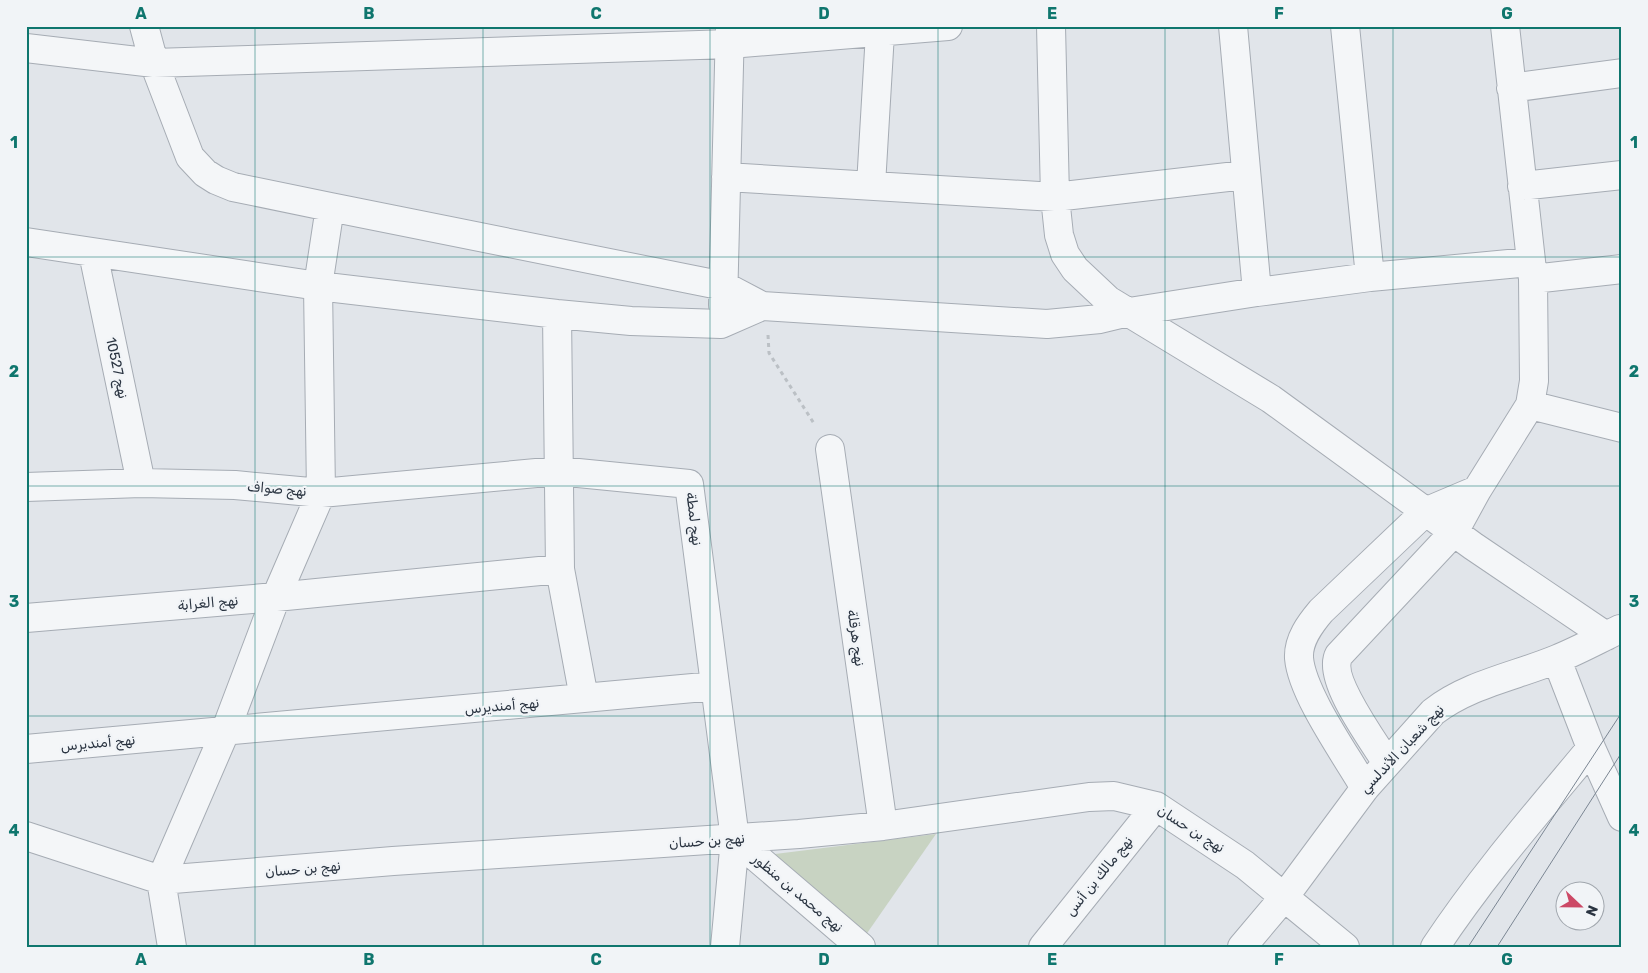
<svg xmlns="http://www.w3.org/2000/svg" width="1648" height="973" font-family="Rubik,'Noto Sans Arabic',sans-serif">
  <rect width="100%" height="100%" fill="#e1e5ea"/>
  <path fill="#c8d3c2" d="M936,834L863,939L767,855Z"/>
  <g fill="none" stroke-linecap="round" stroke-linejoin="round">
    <g stroke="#a6acb4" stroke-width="30">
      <path id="minor" d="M144,26L154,63L190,157L205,173L216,180L233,187L330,207L724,286L762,306L1047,324L1100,319L1129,312L1257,292L1370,277L1530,262
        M1051,26L1055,197L1059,235L1065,254L1075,269L1108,300L1271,399L1473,546L1606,636
        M1233,26L1257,292
        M1345,26L1370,277
        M1505,26L1533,279L1534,381L1530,405
        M26,48L154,63L730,44L948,26
        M1511,88L1622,73
        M726,177L1055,197L1245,175
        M871,185L880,33
        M1522,186L1622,175
        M26,242L318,286L557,314L631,321L721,324L762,306
        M93,253L141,483
        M1533,279L1622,269
        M723,305L730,26
        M557,314L560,569L584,698
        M830,449L883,826
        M26,487L141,483L235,485L321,493L558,471L689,484L735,839L725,947
        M26,618L276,597L560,569
        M1557,660L1591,748L1622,817
        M26,749L715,686
        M1387,763C1374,742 1326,678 1339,655L1454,532L1477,490L1530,405L1622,428
        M1365,788C1346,755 1302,694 1299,658C1298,640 1310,624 1321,611L1425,512L1477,490
        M26,836L161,880L393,861L799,834L883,826L1089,797L1114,796L1156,806L1245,865L1345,947
        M735,839L861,947
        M172,947L161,880L225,732L276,597L321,493L318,286L330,207
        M1043,947L1156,806
        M1242,947L1285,896L1365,788L1433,712C1469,684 1516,676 1557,659C1579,650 1599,639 1620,629
        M1435,947C1482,876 1537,813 1591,748"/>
    </g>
    <path stroke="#bbc0c5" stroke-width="3" stroke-dasharray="4 4" stroke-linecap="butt" d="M768,335L769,353L815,425"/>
    <use href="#minor" stroke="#f4f6f8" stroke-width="28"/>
    <path stroke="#7b8693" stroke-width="1" d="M1468,947L1622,712
      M1497,947L1622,752"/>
  </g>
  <path fill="none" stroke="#0f766e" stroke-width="1" stroke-opacity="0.55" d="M255,26V947M483,26V947M710,26V947M938,26V947M1165,26V947M1393,26V947M26,257H1622M26,486H1622M26,716H1622"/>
  <g text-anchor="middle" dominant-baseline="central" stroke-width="4.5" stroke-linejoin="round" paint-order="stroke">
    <g font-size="14" fill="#2a3441" stroke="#f1f4f7">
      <text transform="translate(117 368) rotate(78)">نهج 10527</text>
      <text transform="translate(277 489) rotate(5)">نهج صواف</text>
      <text transform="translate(694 519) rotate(83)">نهج لمطة</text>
      <text transform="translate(208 603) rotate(-5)">نهج الغرابة</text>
      <text transform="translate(856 638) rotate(82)">نهج هرقلة</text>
      <text transform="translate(502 706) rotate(-5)">نهج أمنديرس</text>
      <text transform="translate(98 743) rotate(-5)">نهج أمنديرس</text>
      <text transform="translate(1402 749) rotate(-47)">نهج شعبان الأندلسي</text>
      <text transform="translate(1191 829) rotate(32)">نهج بن حسان</text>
      <text transform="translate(707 841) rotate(-4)">نهج بن حسان</text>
      <text transform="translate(303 869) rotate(-5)">نهج بن حسان</text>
      <text transform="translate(1099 876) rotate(-51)">نهج مالك بن أنس</text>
      <text transform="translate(798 893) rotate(40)">نهج محمد بن منظور</text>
    </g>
  </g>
  <rect width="1648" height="973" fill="none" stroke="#f1f4f7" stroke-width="55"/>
  <g transform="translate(1580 906) rotate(112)"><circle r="24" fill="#f1f4f7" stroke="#a1a7ae"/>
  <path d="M0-4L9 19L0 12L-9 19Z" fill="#cc4966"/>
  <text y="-8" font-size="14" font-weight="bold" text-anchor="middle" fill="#2a3441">N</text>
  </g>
  <rect x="28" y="28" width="1592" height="918" fill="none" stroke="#0f766e" stroke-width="2"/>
  <g font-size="16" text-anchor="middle" font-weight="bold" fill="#0f766e">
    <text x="141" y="19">A</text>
    <text x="369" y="19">B</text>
    <text x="596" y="19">C</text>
    <text x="824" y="19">D</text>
    <text x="1052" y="19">E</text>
    <text x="1279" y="19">F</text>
    <text x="1507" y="19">G</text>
    <text x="14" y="148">1</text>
    <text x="1634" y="148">1</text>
    <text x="14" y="377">2</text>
    <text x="1634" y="377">2</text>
    <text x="14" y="607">3</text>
    <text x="1634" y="607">3</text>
    <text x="14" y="836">4</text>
    <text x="1634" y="836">4</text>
    <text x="141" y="965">A</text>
    <text x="369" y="965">B</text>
    <text x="596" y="965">C</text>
    <text x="824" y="965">D</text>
    <text x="1052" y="965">E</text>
    <text x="1279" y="965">F</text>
    <text x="1507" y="965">G</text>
  </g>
</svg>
